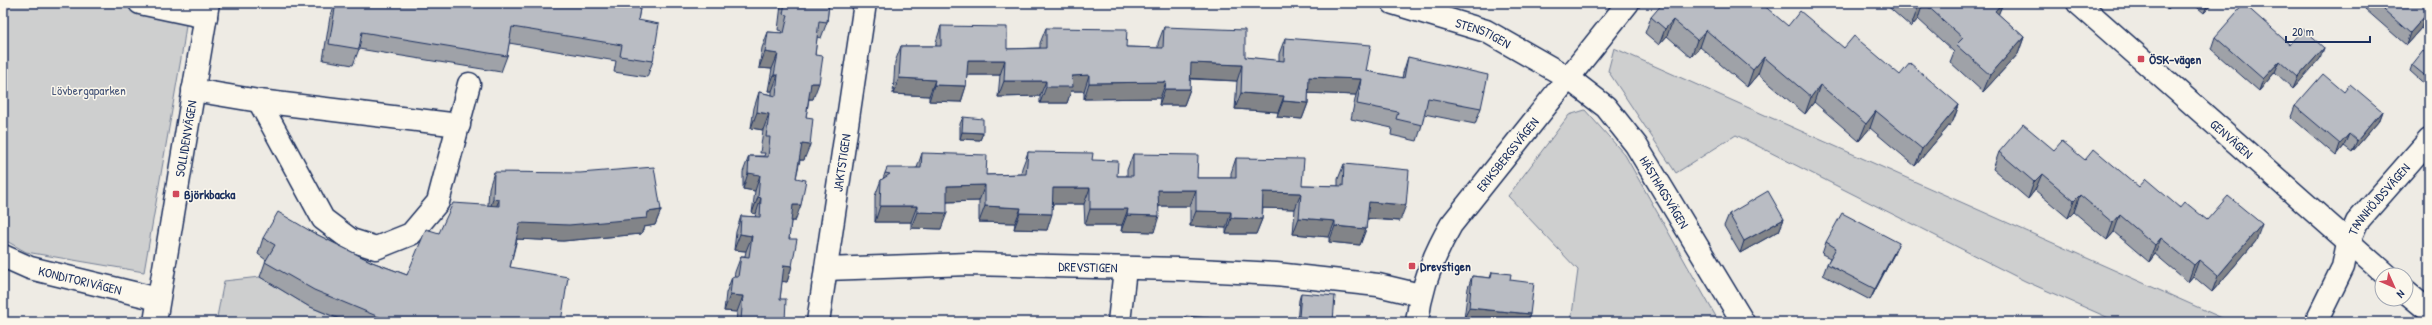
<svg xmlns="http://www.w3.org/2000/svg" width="2432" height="325" font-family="'Patrick Hand',sans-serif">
  <rect width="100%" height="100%" fill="#eeebe4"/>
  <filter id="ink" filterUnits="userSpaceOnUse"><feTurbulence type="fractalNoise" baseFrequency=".025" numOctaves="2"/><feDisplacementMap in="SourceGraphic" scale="8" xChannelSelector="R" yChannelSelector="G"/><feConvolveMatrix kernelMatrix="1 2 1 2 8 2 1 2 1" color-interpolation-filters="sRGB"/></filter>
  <g filter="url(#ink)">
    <path fill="#cecfcf" stroke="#747f96" d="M3,3H189L183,47L144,272L26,252L3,239Z
      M1614,48L2231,322H2118L2025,281L1736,135L1676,173L1608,71Z
      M1585,110L1625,155L1719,322H1571L1578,270L1508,196L1569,115Z
      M260,277L308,306L346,322H216L224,281Z"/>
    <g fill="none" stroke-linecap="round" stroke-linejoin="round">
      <g stroke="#1b2f5e" stroke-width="25">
        <g id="minor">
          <path d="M140,3L206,17"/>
          <path id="s1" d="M1393,3L1486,31L1567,77L1606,107L1636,145L1743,322"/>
          <path id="s2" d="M2078,3L2386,275"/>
          <path d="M193,90L259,101L459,125"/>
          <path d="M259,101L323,219L351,240L376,248L411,234L438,202L469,84"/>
          <path id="s3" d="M3,256L30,268L158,299"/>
          <path id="s4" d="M826,269L969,264L1179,269L1276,274L1378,285L1420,295"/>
          <path d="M2406,292L2429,311"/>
          <path id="s5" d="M155,322L208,3"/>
          <path id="s6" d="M818,322L865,3"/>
          <path d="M1119,322L1125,269"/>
          <path id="s7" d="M1417,322C1421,286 1433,256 1451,225L1628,3"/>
          <path id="s8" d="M2316,322L2343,267L2348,243L2357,222L2429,140"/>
        </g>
      </g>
      <use href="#minor" stroke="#fbf7ec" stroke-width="22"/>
    </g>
    <path fill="#9fa2a8" stroke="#1b2f5e" d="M336,3L350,4V3H641L638,20L653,61L647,77L614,72L616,61L509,43L507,56L501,72L359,49L353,65L323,60L330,17Z
      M781,3H829L827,22L821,38L817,37L815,55L813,99H809L806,117L804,160H800L796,178L795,221H791L789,239L792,266L787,282L782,281L780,299L785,322H736L737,312L724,311L726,293L732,277H734L735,272L741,256H745L746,251L734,250L736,232L741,216L755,217L756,214L752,213L755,191L743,189V172L749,156H764L765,153H760L763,130L751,128L754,108L759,92L772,95V91H768L772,69L759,68L762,48L768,32L781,33L782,31L778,30L781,5Z
      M1884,3H2003L1998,14L2024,37L2018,54L1983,92L1950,62L1954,52L1918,19L1911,27Z
      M2159,3H2173L2167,10Z
      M2192,3H2214L2204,13Z
      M2368,3H2429V35L2421,28L2406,45L2365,9Z
      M1651,17L1788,26L1844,48L1959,105L1953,121L1915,166L1870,128L1859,141L1814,102L1805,114L1758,74L1747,87L1700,47L1691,57L1667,36L1659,45L1645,33Z
      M941,26L1007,49L1040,48V43L1046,28L1126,47L1158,48V43L1164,27L1245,57L1279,61V54L1285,38L1366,71L1402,78L1403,73L1408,57L1481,108L1475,124L1424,114L1422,125L1417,141L1391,135L1392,128L1351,119L1356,95L1308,93V103L1302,119L1277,117L1278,112L1235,109L1237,81L1190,79V89L1184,105H1159L1160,98L1084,99V91H1071L1067,103H1040V96L998,97L1000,75H967L966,86L961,102L929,101V96L893,94L895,62L901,46H936V42Z
      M2215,37L2290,45L2320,59L2293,89L2275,72L2259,91L2211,49Z
      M2429,56V88L2410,71L2412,65Z
      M2344,92L2382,111L2378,122L2352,152L2344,146L2336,156L2291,117L2295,106Z
      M963,117L983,133L980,140L960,139V124Z
      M2054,150L2085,160L2180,208L2256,241L2212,292L2193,276L2188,282L2155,254L2149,262L2114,232L2107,240L2074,212L2068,218L2035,190L2028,199L1993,169L1999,152Z
      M1028,152L1092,160L1117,176H1127V170L1133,154L1197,178H1231V173L1236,158L1302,185L1338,186V179L1344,164L1400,221L1367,219L1366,229L1360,245L1329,242V237L1293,234L1295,209L1263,208L1262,219L1256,234H1226V228L1190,226V206H1159L1154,232L1121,231L1122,225H1085L1084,204H1053L1047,230L1014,229L1015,223L979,222V201L947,202L941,229L911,228V222H875V196L881,180L883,179L885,173L917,168L922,153L986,175L1021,174L1022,168Z
      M494,172L661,210L655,225L644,227L641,234L563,241L517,239L510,267L561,322H347L308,306L260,277L266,260L258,254L263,238L312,232L372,262L407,275L439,233L488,205L489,188Z
      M1729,214L1784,219L1779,231L1740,253L1724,226Z
      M1826,242L1894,254L1870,300L1823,275L1827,264L1830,258L1822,254Z
      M1492,272L1510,280L1530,314L1527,322H1492L1464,319L1468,288L1472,276L1490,278Z
      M1301,293L1332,322H1297L1299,300Z"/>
    <path fill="#828488" stroke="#1b2f5e" d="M1923,3L1918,19L1911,27L1917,10Z
      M2002,3H2003L1997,18L1995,11Z
      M2170,3H2173L2167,10Z
      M2208,3H2214L2204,13Z
      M2425,16L2421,28L2406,45L2410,33Z
      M1673,20L1667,36L1659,45L1665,29Z
      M1706,30L1700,47L1691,57L1697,40Z
      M2024,37L2018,54L1983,92L1990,75Z
      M2324,48L2320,59L2293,89L2298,77Z
      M765,52L778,54L772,69L759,68Z
      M1764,57L1758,74L1747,87L1753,70Z
      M968,60H1005L1000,75H962Z
      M2280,61L2275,72L2259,91L2263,79Z
      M1191,63L1242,65L1237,81L1185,78Z
      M774,75H778L772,91H768Z
      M1089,75L1084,91H1071L1067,103H1040L1046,87L1072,76Z
      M1309,77L1361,79L1356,95L1303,93Z
      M899,78L935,80L929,96L893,94Z
      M1004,81H1046L1040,96L998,97Z
      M1166,82L1160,98L1084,99L1089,83Z
      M811,83H819L813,99H806Z
      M934,85L966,86L961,102L929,101Z
      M1820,85L1814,102L1805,114L1811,97Z
      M1165,89H1190L1184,105H1159Z
      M1241,93L1284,96L1278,112L1235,109Z
      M1283,101L1308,103L1302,119L1277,117Z
      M1959,105L1953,121L1915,166L1922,149Z
      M1876,111L1870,128L1859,141L1866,124Z
      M2382,111L2378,122L2352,152L2357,141Z
      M757,112L769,114L763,130L751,128Z
      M962,132L983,133L980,140L960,139Z
      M2349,134L2344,146L2336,156L2340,144Z
      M802,144L810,145L804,160H796Z
      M748,173L760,175L755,191L743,189Z
      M2042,174L2035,190L2028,199L2034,182Z
      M985,185L979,201L942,202L947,186Z
      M1053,188H1090L1084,204H1047Z
      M1158,190H1196L1190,206H1152Z
      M1263,192L1301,193L1295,209L1258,208Z
      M2080,195L2074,212L2068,218L2074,201Z
      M758,197L761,198L756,214L752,213Z
      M493,199L499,200L493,215H488Z
      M1369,202L1406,205L1400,221L1364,218Z
      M793,205H801L795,221H788Z
      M880,206H917L911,222H875Z
      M985,206L1021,208L1015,223L979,222Z
      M1090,209H1128L1122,225H1085Z
      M661,210L655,225L644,227L641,234L563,241L515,239L520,223L648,212Z
      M1196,211L1231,212L1226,228L1190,226Z
      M917,212L947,213L941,229L911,228Z
      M1020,213L1052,214L1047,230L1014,229Z
      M1127,215L1159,216L1154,232L1121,231Z
      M2120,215L2114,232L2107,240L2113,223Z
      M1231,218L1262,219L1256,234H1226Z
      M1299,218L1335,221L1329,237L1293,234Z
      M1784,219L1779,231L1740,253L1744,241Z
      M2262,224L2256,241L2212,292L2218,276Z
      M1335,226L1366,229L1360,245L1329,242Z
      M740,234L752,236L746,251L734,250Z
      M2161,238L2155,254L2149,262L2155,245Z
      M1899,243L1894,254L1870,300L1875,289Z
      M2199,260L2193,276L2188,282L2194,265Z
      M784,265L792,266L787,282L779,281Z
      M730,295L743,296L737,312L724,311Z
      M1469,308L1530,314L1527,322H1492L1464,319Z
      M1299,317L1333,321L1332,322H1297Z
      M741,320H745L744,322H740Z"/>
    <path fill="#b9bcc3" stroke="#1b2f5e" d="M336,3H345L353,4V3H641L638,20L659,24L653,61L620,56L622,45L512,27L507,56L362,32L359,49L329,44Z
      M785,3H829L827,22L819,21L815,55L823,56L819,83H811L806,117L813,118L810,145L802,144L796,178L806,180L801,205H793L789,239H797L792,266L784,265L780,299H786L785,322H745V320H741L743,296L730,295L732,277H738L741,256L749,257L752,236L740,234L741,216L760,217L761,198L758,197L760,175L748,173L749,156L768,157L770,137H766L769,114L757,112L759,92L776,96L778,75H774L778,54L765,52L768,32L784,33L788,15L783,14Z
      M1663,3H1761L1788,26L1800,11L1844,48L1854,36L1900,75L1910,63L1959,105L1922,149L1876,111L1866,124L1820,85L1811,97L1764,57L1753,70L1706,30L1697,40L1673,20L1665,29L1651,17Z
      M1909,3H1923L1917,10Z
      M1924,3H2002L1995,11L2024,37L1990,75L1956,45L1963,38Z
      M2376,3H2429V20L2425,16L2410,33Z
      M2244,4L2290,45L2303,29L2324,48L2298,77L2280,61L2263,79L2215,37Z
      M941,26L1007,27V49L1046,48V28L1127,29L1126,47L1163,48L1164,27L1245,30V57L1284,61L1285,38L1371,45L1366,71L1404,78L1408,57L1488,75L1481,108L1428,98L1422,125L1396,119L1398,112L1357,104L1361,79L1309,77L1308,103L1283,101L1284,96L1241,93L1242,65L1191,63L1190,89H1165L1166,82L1089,83V75L1072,76L1073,87H1046V81H1004L1005,60H968L966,86L934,85L935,80L899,78L901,46H941Z
      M2423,51L2429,56V79L2412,65Z
      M2323,74L2344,92L2350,84L2382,111L2357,141L2349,134L2340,144L2295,106Z
      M963,117L983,119V133L962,132Z
      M2023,124L2054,150L2062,141L2085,160L2094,149L2139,187L2146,179L2180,208L2185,202L2207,220L2228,196L2262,224L2218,276L2199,260L2194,265L2161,238L2155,245L2120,215L2113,223L2080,195L2074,201L2042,174L2034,182L1999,152Z
      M1028,152L1093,153L1092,160L1118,161L1117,176H1133V154L1198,155L1197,178H1236V158L1304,159L1302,185L1343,186L1344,164L1409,170L1406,205L1369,202L1366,229L1335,226V221L1299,218L1301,193L1263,192L1262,219L1231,218V212L1196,211V190H1158L1159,216L1127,215L1128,209H1090V188H1053L1052,214L1020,213L1021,208L985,206V185L947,186V213L917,212V206H880L881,180L890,174L885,173L887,168H921L922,153L987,155L986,175L1026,174Z
      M654,167L661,210L648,212L647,218L569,225L520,223L510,267L568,277L561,322H391L314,290L265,262L275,245L263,238L278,212L312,232L372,262L407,275L426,229L439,233L453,203L499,206V200L493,199L494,172L580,173Z
      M1768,191L1784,219L1744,241L1729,214Z
      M1842,213L1899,243L1875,289L1827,264L1836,248L1826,242Z
      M1492,272L1511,274L1510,280L1534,283L1530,314L1469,308L1472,276L1491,278Z
      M1301,293L1335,296L1333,321L1299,317Z
      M1186,316L1209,318L1208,322H1185Z
      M1033,320L1047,322H1032Z
      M888,321L898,322H887Z"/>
  </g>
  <g fill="#d1495b" stroke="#fbf7ec" stroke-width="1.5">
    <rect x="2137" y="55" width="8" height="8" rx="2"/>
    <rect x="172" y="190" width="8" height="8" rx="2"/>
    <rect x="1408" y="262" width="8" height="8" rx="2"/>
  </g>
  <g text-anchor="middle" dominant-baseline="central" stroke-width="3" stroke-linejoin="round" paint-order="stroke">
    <g font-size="13" fill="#1b2f5e" stroke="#fbf7ec">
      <text stroke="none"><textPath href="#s1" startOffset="95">STENSTIGEN</textPath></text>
      <text stroke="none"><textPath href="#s5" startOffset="186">SOLLIDENVÄGEN</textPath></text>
      <text stroke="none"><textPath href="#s2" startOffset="205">GENVÄGEN</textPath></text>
      <text stroke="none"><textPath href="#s7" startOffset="194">ERIKSBERGSVÄGEN</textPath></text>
      <text stroke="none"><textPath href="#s6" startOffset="161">JAKTSTIGEN</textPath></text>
      <text stroke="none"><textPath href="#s1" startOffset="343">HÄSTHAGSVÄGEN</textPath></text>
      <text stroke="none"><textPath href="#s8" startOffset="140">TANNHÖJDSVÄGEN</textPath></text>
      <text stroke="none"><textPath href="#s4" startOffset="262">DREVSTIGEN</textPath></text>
      <text stroke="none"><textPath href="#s3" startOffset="81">KONDITORIVÄGEN</textPath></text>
    </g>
    <g font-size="13" font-weight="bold" fill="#1b2f5e" stroke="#fbf7ec" text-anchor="start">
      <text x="2149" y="59">ÖSK-vägen</text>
      <text x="184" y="194">Björkbacka</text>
      <text x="1420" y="266">Drevstigen</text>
    </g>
    <g font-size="13" fill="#48577a" stroke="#fbf7ec">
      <text x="89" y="90">Lövbergaparken</text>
    </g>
  </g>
  <rect width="2432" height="325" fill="none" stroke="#fbf7ec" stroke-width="16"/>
  <rect x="8" y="8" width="2416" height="309" fill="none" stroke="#1b2f5e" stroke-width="1.5" filter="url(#ink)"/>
  <g transform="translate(2394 287) rotate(135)"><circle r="19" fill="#fbf7ec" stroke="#a1a7b3"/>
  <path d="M0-3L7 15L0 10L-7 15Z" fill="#d1495b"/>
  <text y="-6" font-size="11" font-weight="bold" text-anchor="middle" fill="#1b2f5e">N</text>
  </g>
  <path d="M2286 36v6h84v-6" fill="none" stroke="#1b2f5e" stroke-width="2"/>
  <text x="2292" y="36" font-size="12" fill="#1b2f5e" stroke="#fbf7ec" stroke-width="3" paint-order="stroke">20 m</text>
</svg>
